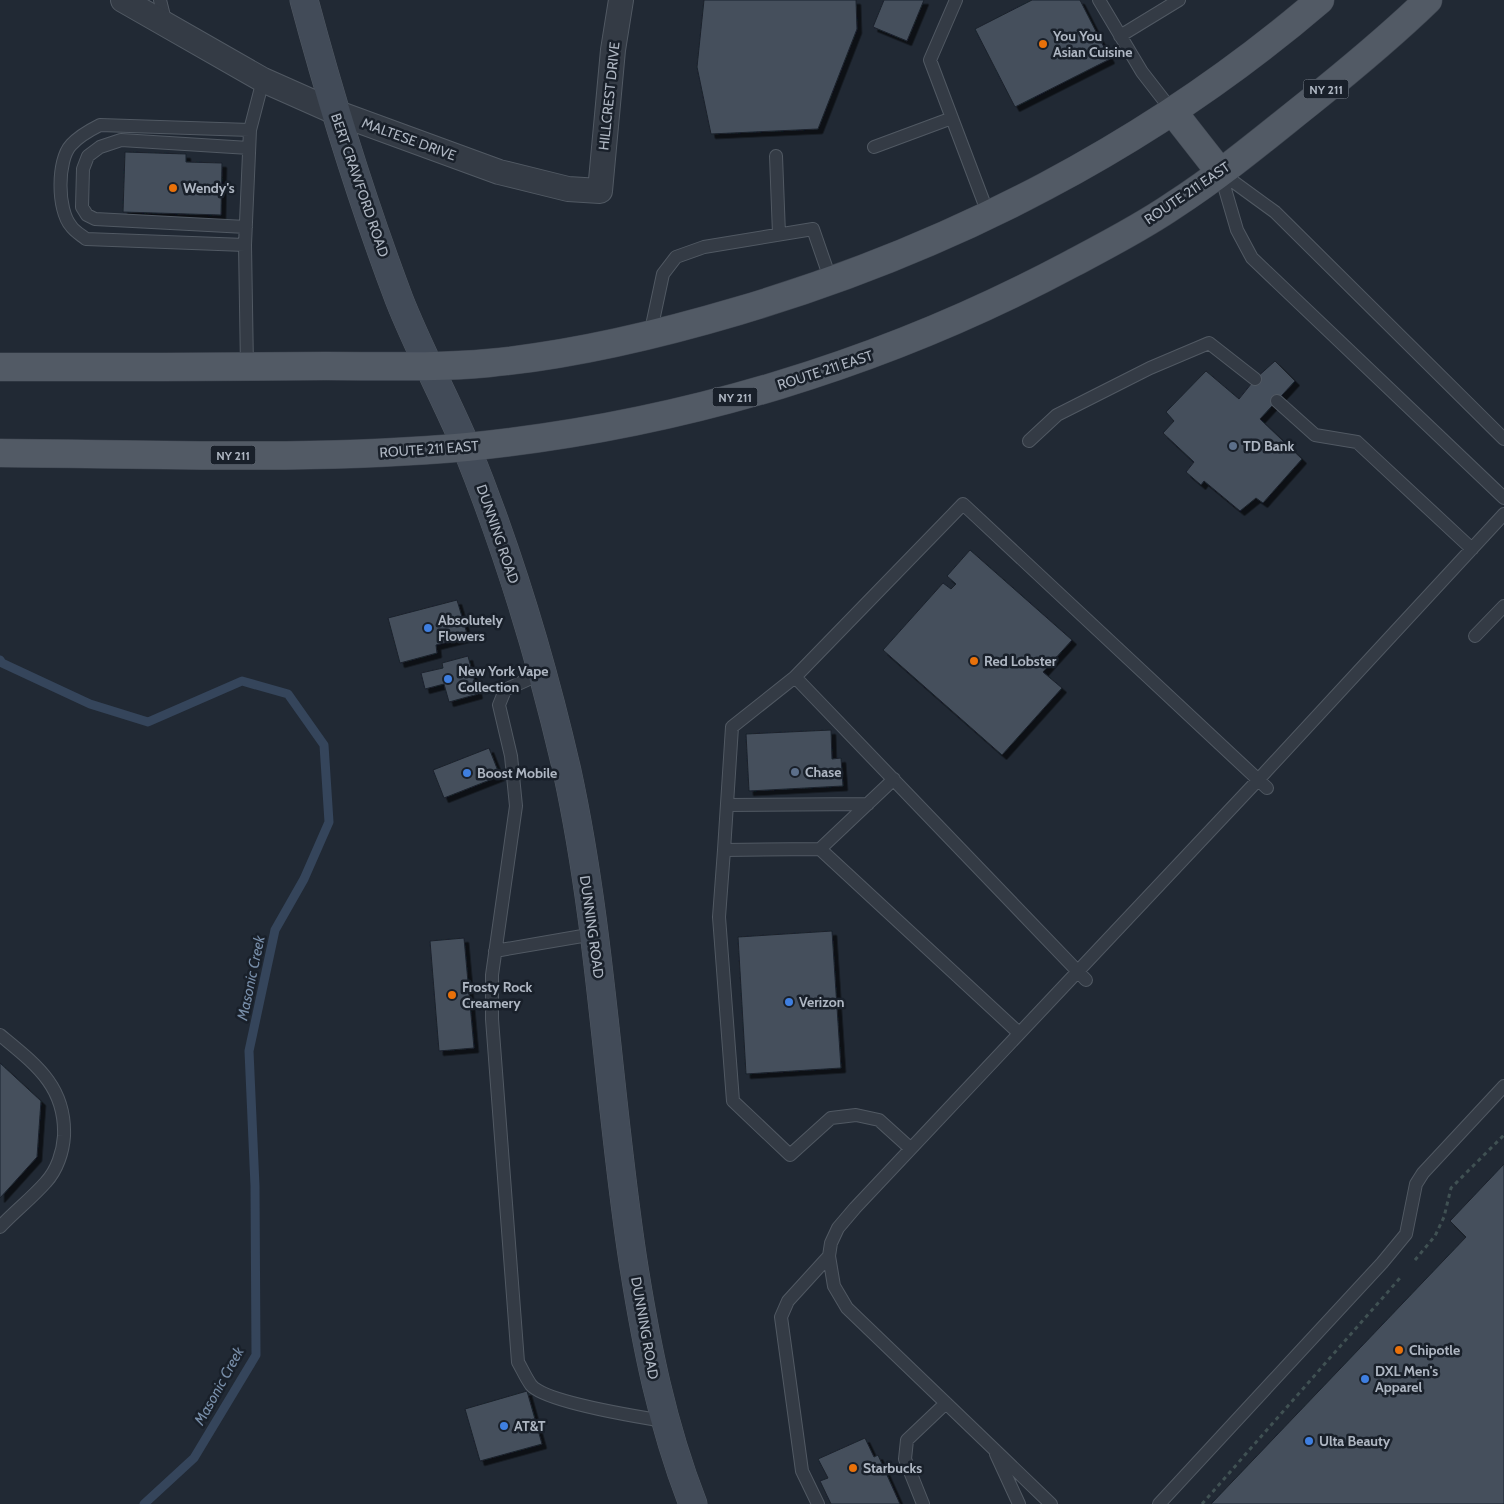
<svg xmlns="http://www.w3.org/2000/svg" width="1504" height="1504" font-family="Cabin,sans-serif">
  <defs>
    <filter id="shadow"><feDropShadow dx="4.5" dy="4.5" stdDeviation="0" flood-color="#0009"/></filter>
  </defs>
  <rect width="100%" height="100%" fill="#212934"/>
  <g fill="none" stroke-linecap="round" stroke-linejoin="round">
    <path stroke="#35455b" stroke-width="9" d="M0,660L2,663L90,704L148,722L242,681L288,694L324,745L329,822L304,879L275,930L249,1051L255,1186L256,1355L194,1458L144,1504"/>
  </g>
  <path fill="#444f5c" stroke="#1b222c" filter="url(#shadow)" d="M704,0H856L857,29L818,129L711,134L697,67Z
    M884,0H924L907,41L873,27Z
    M1032,0H1080L1110,59L1015,107L975,29Z
    M125,152L186,154V162L222,163L221,215L123,212Z
    M1275,361L1295,381L1260,419L1302,459L1263,503L1256,498L1240,511L1204,481L1201,485L1186,472L1194,462L1163,433L1174,421L1166,412L1206,371L1239,399L1255,379Z
    M970,550L1072,640L1043,672L1062,688L1002,755L883,650L943,583L951,589L956,584L947,576Z
    M457,600L468,637L436,645L437,653L400,663L388,618Z
    M468,656L478,694L449,702L444,684L425,689L421,673L443,668L442,663Z
    M831,730L832,759L841,758L843,786L749,791L746,734Z
    M489,748L500,776L444,798L433,770Z
    M832,931L841,1068L746,1074L738,937Z
    M464,938L474,1048L439,1051L430,941Z
    M0,1063L41,1101L37,1157L0,1198Z
    M1504,1164V1504H1211L1466,1237L1450,1221Z
    M527,1391L542,1444L480,1461L465,1409Z
    M865,1438L874,1457L878,1455L900,1504H831L820,1481L828,1478L818,1459Z"/>
  <g fill="none" stroke-linecap="round" stroke-linejoin="round">
    <g stroke="#515963" stroke-width="14">
      <path id="lane" d="M160,0L166,24
        M956,0L930,60L989,216
        M1099,0L1142,72L1173,112
        M1120,36L1179,0
        M874,147L952,118
        M776,156L779,234
        M1220,172L1237,230L1252,258L1504,498
        M1220,172L1275,212L1504,439
        M246,227L95,219L87,215L82,207L83,169L88,156L100,147L121,140L249,148
        M245,245L86,239C81,235 74,231 71,226C57,210 57,160 71,145C79,136 90,130 100,125L250,130
        M650,335L663,274L676,257L704,247L813,229L831,281
        M247,367L245,245L250,130L263,80
        M1277,401L1315,435L1357,442L1472,549
        M1029,441L1057,415L1150,368L1209,343L1255,379
        M1475,636L1504,606
        M542,673L505,690L499,705L511,756L516,806L492,975V1019L518,1362C522,1369 526,1378 531,1385C545,1402 639,1417 664,1421
        M727,805L868,804
        M820,849L894,779
        M724,850L732,727L795,677
        M495,951L594,934
        M1086,980L795,677L963,504L1267,788
        M0,1035C35,1064 66,1086 64,1136C63,1152 57,1170 46,1182C32,1198 15,1211 0,1227
        M910,1148L879,1120L856,1115L831,1118L790,1155L733,1101L719,917L724,850L820,849L1019,1033
        M996,1454L1019,1504
        M818,1504L802,1471L781,1317L788,1301L829,1256
        M923,1504L905,1459L907,1440L946,1403
        M1051,1504L847,1308L834,1286L829,1256L831,1243L838,1228L855,1208L1258,780L1504,514
        M1159,1504L1382,1263L1406,1234L1416,1184L1423,1173L1504,1086"/>
    </g>
    <g stroke="#515963" stroke-width="26">
      <path id="street" d="M123,0L263,80L335,112L499,172L568,189L600,191L613,50L621,0"/>
    </g>
    <g stroke="#515963" stroke-width="29">
      <path id="secondary" d="M304,0C331,101 362,201 399,299C419,350 446,399 467,449C509,553 542,662 567,771C602,932 608,1098 633,1261C646,1344 662,1425 693,1504"/>
    </g>
    <g stroke="#3d444f" stroke-width="29">
      <path id="primary" d="M1173,112L1220,172
        M0,367C109,367 217,367 326,366C380,366 435,368 489,363C573,355 657,335 738,311C951,248 1151,145 1320,0
        M0,453C155,454 312,461 467,447C679,426 885,364 1073,263C1107,245 1142,227 1174,205C1222,174 1266,137 1310,102C1351,69 1391,36 1428,0"/>
    </g>
    <path stroke="#405153" stroke-width="3" stroke-dasharray="4 4" stroke-linecap="butt" d="M1415,1260L1435,1236L1444,1217L1451,1188L1504,1135
      M1202,1504L1400,1278"/>
    <use href="#lane" stroke="#343b45" stroke-width="12"/>
    <use href="#street" stroke="#343b45" stroke-width="24"/>
    <use href="#secondary" stroke="#424b58" stroke-width="28"/>
    <use href="#primary" stroke="#525a65" stroke-width="28"/>
  </g>
  <g fill="#e8710a" stroke="#19202a" stroke-width="2">
    <circle cx="1043" cy="44" r="5"/>
    <circle cx="173" cy="188" r="5"/>
    <circle cx="974" cy="661" r="5"/>
    <circle cx="452" cy="995" r="5"/>
    <circle cx="1399" cy="1350" r="5"/>
    <circle cx="853" cy="1468" r="5"/>
  </g>
  <g fill="#5c6f8a" stroke="#19202a" stroke-width="2">
    <circle cx="1233" cy="446" r="5"/>
    <circle cx="795" cy="772" r="5"/>
  </g>
  <g fill="#3f7fe0" stroke="#19202a" stroke-width="2">
    <circle cx="428" cy="628" r="5"/>
    <circle cx="448" cy="679" r="5"/>
    <circle cx="467" cy="773" r="5"/>
    <circle cx="789" cy="1002" r="5"/>
    <circle cx="1365" cy="1379" r="5"/>
    <circle cx="504" cy="1426" r="5"/>
    <circle cx="1309" cy="1441" r="5"/>
  </g>
  <g text-anchor="middle" dominant-baseline="central" stroke-width="5" stroke-linejoin="round" paint-order="stroke">
    <g fill="#19202a" stroke="#818994" stroke-width="1">
      <rect x="1303.5" y="79.5" width="45" height="19" rx="4"/>
      <rect x="712.5" y="387.5" width="45" height="19" rx="4"/>
      <rect x="210.5" y="445.5" width="45" height="19" rx="4"/>
    </g>
    <g font-size="12" font-weight="bold" fill="#aeb6c2">
      <text x="1326" y="89">NY 211</text>
      <text x="735" y="397">NY 211</text>
      <text x="233" y="455">NY 211</text>
    </g>
    <g font-size="14" font-weight="bold" fill="#aeb6c2" stroke="#19202a" text-anchor="start">
      <text x="1053" y="36">You You<tspan x="1053" dy="16">Asian Cuisine</tspan></text>
      <text x="183" y="188">Wendy's</text>
      <text x="1243" y="446">TD Bank</text>
      <text x="438" y="620">Absolutely<tspan x="438" dy="16">Flowers</tspan></text>
      <text x="984" y="661">Red Lobster</text>
      <text x="458" y="671">New York Vape<tspan x="458" dy="16">Collection</tspan></text>
      <text x="805" y="772">Chase</text>
      <text x="477" y="773">Boost Mobile</text>
      <text x="462" y="987">Frosty Rock<tspan x="462" dy="16">Creamery</tspan></text>
      <text x="799" y="1002">Verizon</text>
      <text x="1409" y="1350">Chipotle</text>
      <text x="1375" y="1371">DXL Men's<tspan x="1375" dy="16">Apparel</tspan></text>
      <text x="514" y="1426">AT&amp;T</text>
      <text x="1319" y="1441">Ulta Beauty</text>
      <text x="863" y="1468">Starbucks</text>
    </g>
    <g font-size="14" fill="#aeb6c2" stroke="#19202a">
      <text transform="translate(609 96) rotate(-84)">HILLCREST DRIVE</text>
      <text transform="translate(409 139) rotate(20)">MALTESE DRIVE</text>
      <text transform="translate(360 185) rotate(71)">BERT CRAWFORD ROAD</text>
      <text transform="translate(1187 193) rotate(-34)">ROUTE 211 EAST</text>
      <text transform="translate(825 370) rotate(-18)">ROUTE 211 EAST</text>
      <text transform="translate(429 449) rotate(-4)">ROUTE 211 EAST</text>
      <text transform="translate(498 534) rotate(71)">DUNNING ROAD</text>
      <text transform="translate(592 927) rotate(82)">DUNNING ROAD</text>
      <text transform="translate(645 1328) rotate(80)">DUNNING ROAD</text>
    </g>
    <g font-size="15" font-style="italic" fill="#788ea9" stroke="#19202a">
      <text transform="translate(251 978) rotate(-78)">Masonic Creek</text>
      <text transform="translate(219 1386) rotate(-61)">Masonic Creek</text>
    </g>
  </g>
</svg>
